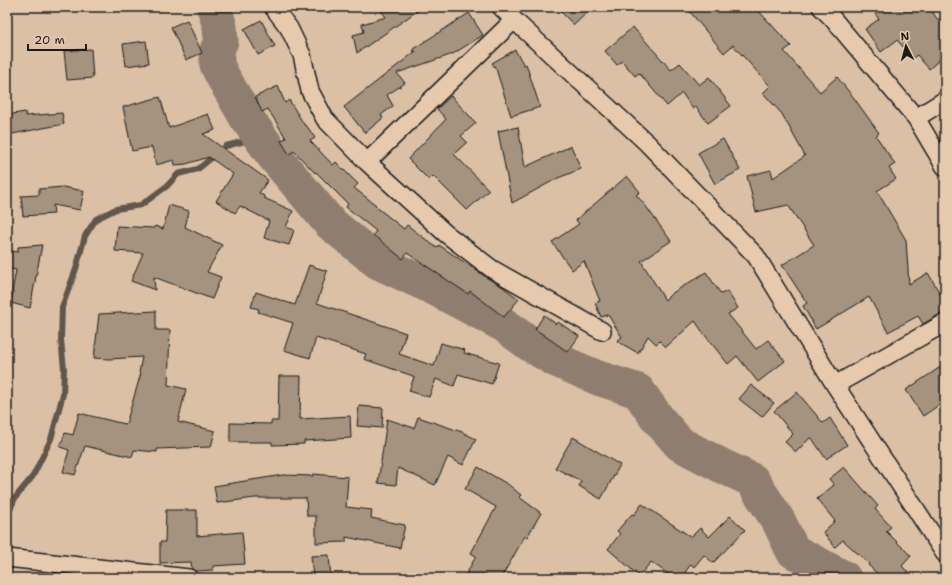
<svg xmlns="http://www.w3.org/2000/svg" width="952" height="585" font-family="'Shantell Sans',sans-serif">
  <rect width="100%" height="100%" fill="#dbc0a5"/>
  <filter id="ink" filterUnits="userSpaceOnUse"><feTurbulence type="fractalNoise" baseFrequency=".025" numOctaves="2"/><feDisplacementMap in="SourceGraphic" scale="8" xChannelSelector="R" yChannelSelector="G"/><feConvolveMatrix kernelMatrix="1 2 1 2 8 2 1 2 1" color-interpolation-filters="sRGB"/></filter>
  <g filter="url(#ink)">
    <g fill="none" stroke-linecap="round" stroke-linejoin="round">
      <path stroke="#61574e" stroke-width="6" d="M7,517L15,498L33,476L51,439L63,394L64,369L61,340L62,307L76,269L85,236L96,219L116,209L141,205L167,186L178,174L198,169L226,146L260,137"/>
      <path stroke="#8f7e6f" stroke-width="35" d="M214,7L220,27L221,41L217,50V65L223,77L246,117L273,155L330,223L378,262L438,290L504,325L531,345L556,360L598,378L638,391L658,419L680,444L722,466L752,480L779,522L793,551L844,578"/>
    </g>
    <path fill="#a5927f" stroke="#1c1c1c" d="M378,7H423L357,53L353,35L364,32L362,24L386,17Z
      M556,7H593L574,25Z
      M686,7H755L791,46L784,51L820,92L837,77L854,98L879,133L876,136L895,164L889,168L896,179L877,191L906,240L909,284L928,273L945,302V313L940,314L923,324L918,316L888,332L869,297L816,329L803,306L807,303L782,265L814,245L788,205L756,212L747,176L771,170L773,178L805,156L782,114L763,93L770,86L733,45L724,53Z
      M884,7H929L938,20L945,15V55L929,69L917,55L913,58L897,40L881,52L865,29L879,19L875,14Z
      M469,13L483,35L453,54L397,73L405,83L387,95L393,106L381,115L383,118L365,133L344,107L416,51L414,52L413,49Z
      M187,20L202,53L186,60L171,27Z
      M261,20L275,46L258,55L244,29Z
      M633,27L671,70L680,63L699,85L709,77L731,106L708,123L696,107L693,109L682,93L667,106L639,73L635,76L622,61L617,65L605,51Z
      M146,41L149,63L126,66L123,44Z
      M91,49L93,78L67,80L64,51Z
      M515,50L524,65L526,64L540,107L511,116L496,69L492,63Z
      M278,86L285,103L289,100L305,126L306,125L315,138L310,141L333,165L336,162L358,184L354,188L376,205L375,206L404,229L407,225L437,248L439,245L489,279L503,287L519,299L504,317L470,291L468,294L407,253L403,259L373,235L376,231L346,207L348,204L316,172L315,173L294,151L289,154L281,141L286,138L268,109L262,112L255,97Z
      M451,96L476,123L461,136L467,142L454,154L489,190L467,210L433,176L429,180L408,159L446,119L437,109Z
      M160,97L169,128L208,114L215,130L203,134L268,180L259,193L264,196V198L293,211L286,227L294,230L289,245L264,238L269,221L240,206L235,213L216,201L233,174L209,157L186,164L175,165L174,160L156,165L152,147L132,151L123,107Z
      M25,112L26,116L62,113L64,124L7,135V115Z
      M518,127L525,167L571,146L581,169L558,178L512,203L498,131Z
      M723,139L740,170L715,184L698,153Z
      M627,176L640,192L636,195L645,205L671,241L641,261L665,300L671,294L706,272L721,294L727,291L738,308L728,314L756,349L768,340L785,361L758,382L737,356L728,364L704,334L695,321L666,347L660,341L656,344L648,336L638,353L617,341L622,337L608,315L601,317L595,303L600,301L584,261L572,270L552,242L579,224L576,220Z
      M63,187L84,191L80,210L53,205L54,214L23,216L21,196L39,195V189Z
      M169,205L189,211L185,227L222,245L207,272L221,277L212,299L154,277L155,290L131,281L143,253L115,251L117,226L154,228L155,226L163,229Z
      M42,245L30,308L11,303L13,292H12L16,270L7,268V250L18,252V247Z
      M309,265L327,271L317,303L406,333L399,354L434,366L441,343L465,350L464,353L499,363L492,384L458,374L454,386L436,379L429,397L409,391L414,377H413V376L364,359L366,354L316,338L310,358L284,350L293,323L258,312L259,309L251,307L256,292L295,305Z
      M156,311V330H170L169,358L168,385L186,389L178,422L215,431L211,447L157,449V452L134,450L132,457L85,446L75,475L63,472L69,450L60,447L65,433L73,435L79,413L116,422L126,424L141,373H139L142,357L109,359L94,358L99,314Z
      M544,315L556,324L558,322L579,336L568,352L535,329Z
      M945,364V401L923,416L906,390Z
      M279,376H301L300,419L350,416L351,438L304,441V444L272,445V442H230V423L271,424V421H278Z
      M751,385L774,403L762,417L739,399Z
      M797,392L823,423L830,418L847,445L826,459L811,437L796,452L785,442L793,434L774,411Z
      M359,406L383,408L382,428L357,426Z
      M418,417L462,432L476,439L463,465L448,457L435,485L398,468L396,485L378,483L387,419L414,428Z
      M573,437L620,465L601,499L579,486L581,481L555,468Z
      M478,467L509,485L521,495L519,497L541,513L527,537L525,536L501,578H464L476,556L471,553L496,507L465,489Z
      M844,467L878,506L875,509L891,527L886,531L911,556L902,566L913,578H882L868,565L869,564L843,540L835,547L823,532L835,521L817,499L834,485L829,479Z
      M313,474L348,477L346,507L372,510L371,518L405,525L400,548L346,537V542L316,543V516H307L306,498H255L217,503L214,486L283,475L313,476Z
      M642,504L691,537L700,528L709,537L730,516L745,530L713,563L704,555L694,567L691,564L681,578H674L651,562L639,576L608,549L620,534L617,531L632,514L634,515Z
      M166,510H197V536L242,532L245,564L213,566V570L196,571L192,569L191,562L160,563V542H165Z
      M329,555L331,578H313L311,556Z"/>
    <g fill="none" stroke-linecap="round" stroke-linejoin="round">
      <g stroke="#1c1c1c" stroke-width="20">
        <path id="minor" d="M273,7L289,28L302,55L310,91L325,119L367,162L445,233L492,269L602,331
          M501,7L514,20L647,143L756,256L835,385L945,554
          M821,7L833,19L916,118L945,167
          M916,118L945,100
          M367,162L514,20
          M835,385L945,323
          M7,558L189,578"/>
      </g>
      <use href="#minor" stroke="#e7caae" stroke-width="17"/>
    </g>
  </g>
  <rect width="952" height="585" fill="none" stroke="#e7caae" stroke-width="24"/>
  <rect x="12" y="12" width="928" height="561" fill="none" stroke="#1c1c1c" stroke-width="1.5" filter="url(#ink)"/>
  <g transform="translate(906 46) rotate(354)" stroke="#e7caae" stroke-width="3" paint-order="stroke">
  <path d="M0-3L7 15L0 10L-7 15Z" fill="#1c1c1c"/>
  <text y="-6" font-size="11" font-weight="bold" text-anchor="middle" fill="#1c1c1c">N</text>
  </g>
  <path d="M28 44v6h58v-6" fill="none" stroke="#1c1c1c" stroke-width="2"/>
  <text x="34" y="44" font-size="12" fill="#1c1c1c" stroke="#e7caae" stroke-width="3" paint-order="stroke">20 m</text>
</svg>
